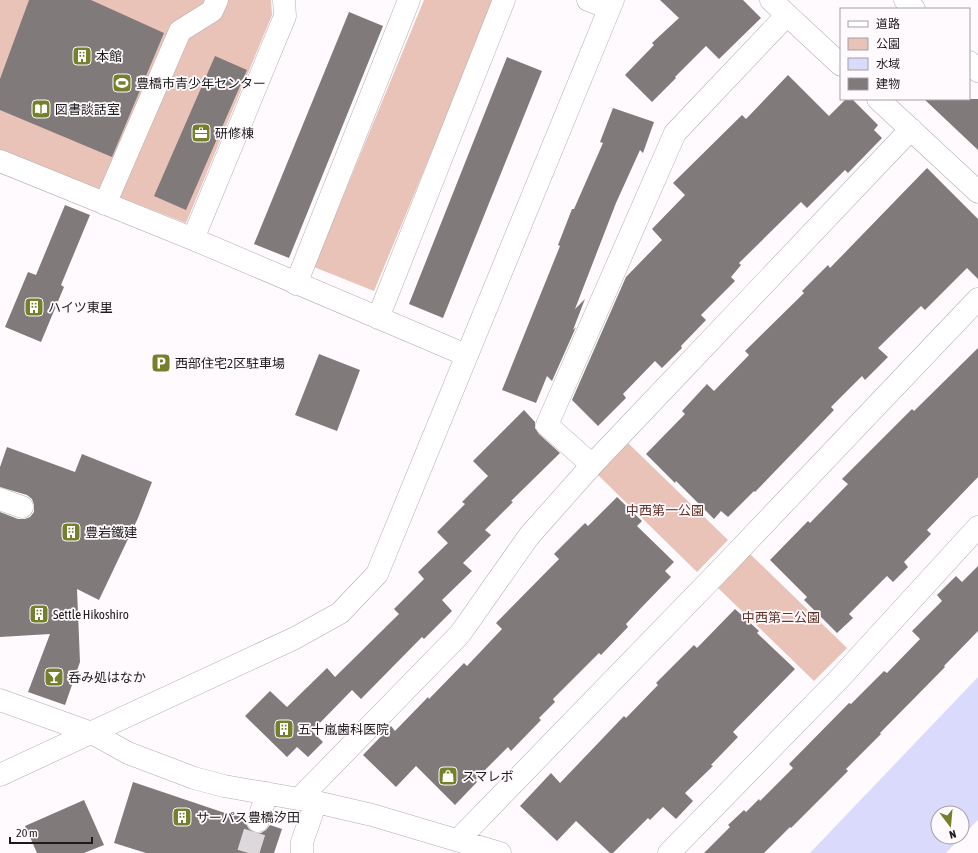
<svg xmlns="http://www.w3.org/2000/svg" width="978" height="853" font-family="'Asap Condensed','Noto Sans JP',sans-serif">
  <rect width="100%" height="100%" fill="#fffafd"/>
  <path fill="#e9c2b8" d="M0,0H271L272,15L186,223L0,151Z
    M424,0H492L493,4L374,291L314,267Z
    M628,443L728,540L697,572L597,474Z
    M749,553L847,648L814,681L716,586Z"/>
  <path fill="#dadafd" d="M978,677V820L962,836V813H938V837H961L946,853H810Z"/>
  <path fill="#807a7b" d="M29,0H91L164,33L112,157L0,110V79Z
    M660,0H743L761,18L719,59L706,46L675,77L676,78L652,102L625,75L654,45L652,43L679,18Z
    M349,12L383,26L289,258L254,244Z
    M215,56L247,70L186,210L154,196Z
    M507,57L542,71L443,318L409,304Z
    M788,75L829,116L846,99H852L878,125L874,130L882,138L848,173L845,170L807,208L801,202L739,263L741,265L731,277L735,281L701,315L706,320L681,346L682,348L662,368L655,361L623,394L626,398L598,426L572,400L626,277L662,240L652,229L685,195L673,183L742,115L746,119Z
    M924,99H978V150Z
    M613,108L654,122L643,153L640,150L616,203L575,309L585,299L573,330L576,327L552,381L547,376L536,403L502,390L560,246L558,245L572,209H574L603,143L600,142Z
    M927,168L978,219V279L967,268L925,310L921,306L878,348L888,357L865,380L862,376L831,407L834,410L755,492L754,491L728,517L721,511L714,519L676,481L675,483L646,454L685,414L682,411L707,384L714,391L749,355L745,351L804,293L802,291L828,265L830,268Z
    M65,205L90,215L61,285L64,287L41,342L5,327L28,272L36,275Z
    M978,348V477L927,530L931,534L904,562L908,567L893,582L887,576L849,614L853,618L837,633L804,600L807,597L770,560L808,521L810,523L848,484L842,479L912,409L914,411Z
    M319,354L360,370L337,431L295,415Z
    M524,410L535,422V428L539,434L560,453L511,501L513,502L485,530L491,535L463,563L472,571L442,600L452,611L424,639L422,637L361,699L352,690L312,731L323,742L308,757L297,747L287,757L245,716L270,691L287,707L327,668L335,677L399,614L394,609L424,579L418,572L448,543L437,532L465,504L462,502L488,476L473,461Z
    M7,447L75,472L82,454L152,482L138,518L99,600L77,589L80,662L65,705L28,692L50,634L0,637V512L18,519H25L30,517L34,512V505L32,499L27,495L0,487V467Z
    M617,497L642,521L637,526L674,562L665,571L671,577L641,608L626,624L628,627L601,655L599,653L553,699L555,702L539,718L541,720L511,751L508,747L475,780L477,782L455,805L416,766L396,787L363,755L391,726L395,731L428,697L429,699L464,663L467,666L502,629L496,623L559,559L554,554L585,523L588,526Z
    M978,566V631L944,666L945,667L880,733L881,734L846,769L848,771L791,828L790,827L764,853H704L730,827L728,825L744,810L746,812L759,799L760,801L793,768L789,764L849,703L851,704L884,671L887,673L920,639L912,631L942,601L937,595L956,576L962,582Z
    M735,609L759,631L757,633L795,669L733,732L738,737L711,765L713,766L685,793L693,801L676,819L663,807L650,820L648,818L613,853H610L576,821L557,841L520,806L551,773L560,783L624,716L626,718L658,685L656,683L694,645L697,648Z
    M133,782L225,813L246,818V824L249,829L255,833H261L266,830L270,825L282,829L274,853H146L114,843Z
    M84,800L104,845L84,853H37L25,826Z"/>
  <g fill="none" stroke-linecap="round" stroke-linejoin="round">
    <path stroke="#ddd8db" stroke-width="22" stroke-dasharray="22 11" stroke-linecap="butt" d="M248,853L258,821"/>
    <g stroke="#b2adb0" stroke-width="23">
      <path id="minor" d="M588,0L609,8
        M771,0L841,65
        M905,0L914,9
        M969,62L978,71
        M878,99L978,192
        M0,161L193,239L466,355
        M105,204L180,31L212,11L217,0
        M193,239L285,16L284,0
        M296,284L409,0
        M378,318L504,0
        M592,465L547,425L675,133L787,15
        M0,499L22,507
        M0,700L92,733L128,753L194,778L224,786L316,802L372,815L500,853
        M0,775L295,638L340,613L377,574L613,0
        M299,799L460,634L529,536L592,465L911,129
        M258,821L267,793
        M458,840L723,567L978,299
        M302,853V842L316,802
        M669,853L839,679L978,527"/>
    </g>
    <use href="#minor" stroke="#fff" stroke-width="22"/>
  </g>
  <defs>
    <g id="building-square" transform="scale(1)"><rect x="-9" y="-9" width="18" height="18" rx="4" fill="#74802c" stroke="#fffafd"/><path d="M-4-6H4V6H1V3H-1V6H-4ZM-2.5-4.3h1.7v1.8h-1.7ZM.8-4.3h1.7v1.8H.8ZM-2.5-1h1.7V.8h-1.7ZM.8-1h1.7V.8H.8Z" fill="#fff"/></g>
    <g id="stadium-square" transform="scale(1)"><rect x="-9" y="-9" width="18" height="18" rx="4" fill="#74802c" stroke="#fffafd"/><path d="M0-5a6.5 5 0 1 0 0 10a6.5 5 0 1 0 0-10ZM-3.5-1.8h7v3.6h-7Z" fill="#fff"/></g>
    <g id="library-square" transform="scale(1)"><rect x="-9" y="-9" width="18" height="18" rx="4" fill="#74802c" stroke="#fffafd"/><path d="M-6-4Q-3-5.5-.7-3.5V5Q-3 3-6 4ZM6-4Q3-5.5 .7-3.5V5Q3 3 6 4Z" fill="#fff"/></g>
    <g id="office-square" transform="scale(1)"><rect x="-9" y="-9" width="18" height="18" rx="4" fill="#74802c" stroke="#fffafd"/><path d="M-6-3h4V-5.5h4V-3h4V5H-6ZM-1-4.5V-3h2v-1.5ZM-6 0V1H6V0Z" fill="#fff"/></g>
    <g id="parking-square" transform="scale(1)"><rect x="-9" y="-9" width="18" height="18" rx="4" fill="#74802c" stroke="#fffafd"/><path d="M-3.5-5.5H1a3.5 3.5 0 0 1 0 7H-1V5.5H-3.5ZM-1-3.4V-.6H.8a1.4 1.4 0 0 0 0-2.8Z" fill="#fff"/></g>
    <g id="bar-square" transform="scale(1)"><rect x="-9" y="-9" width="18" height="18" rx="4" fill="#74802c" stroke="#fffafd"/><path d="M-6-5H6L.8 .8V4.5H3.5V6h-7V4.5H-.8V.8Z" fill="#fff"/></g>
    <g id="shop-square" transform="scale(1)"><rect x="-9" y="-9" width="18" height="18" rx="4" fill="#74802c" stroke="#fffafd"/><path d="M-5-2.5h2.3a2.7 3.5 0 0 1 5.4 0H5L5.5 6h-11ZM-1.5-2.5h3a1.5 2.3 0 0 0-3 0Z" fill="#fff"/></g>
  </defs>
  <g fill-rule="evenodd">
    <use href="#building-square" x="82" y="56"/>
    <use href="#stadium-square" x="122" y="83"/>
    <use href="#library-square" x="41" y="109"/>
    <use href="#office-square" x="201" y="133"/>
    <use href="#building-square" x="34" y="307"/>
    <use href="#parking-square" x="161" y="363"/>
    <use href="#building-square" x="71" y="532"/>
    <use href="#building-square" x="39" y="614"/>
    <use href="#bar-square" x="54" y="677"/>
    <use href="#building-square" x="284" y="729"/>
    <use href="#shop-square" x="448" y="776"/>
    <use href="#building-square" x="182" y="817"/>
  </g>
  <g text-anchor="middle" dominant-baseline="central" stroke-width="3.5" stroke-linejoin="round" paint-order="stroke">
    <g font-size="13" fill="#1c1a1b" stroke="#fffafd" text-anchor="start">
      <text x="96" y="56">本館</text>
      <text x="136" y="83">豊橋市青少年センター</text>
      <text x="55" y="109">図書談話室</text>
      <text x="215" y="133">研修棟</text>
      <text x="48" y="307">ハイツ東里</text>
      <text x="175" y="363">西部住宅2区駐車場</text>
      <text x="85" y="532">豊岩鐵建</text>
      <text x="53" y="614">Settle Hikoshiro</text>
      <text x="68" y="677">呑み処はなか</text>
      <text x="298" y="729">五十嵐歯科医院</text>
      <text x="462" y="776">スマレボ</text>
      <text x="196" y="817">サーパス豊橋汐田</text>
    </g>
    <g font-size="13" fill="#643023" stroke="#fffafd">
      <text x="665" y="510">中西第一公園</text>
      <text x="781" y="617">中西第二公園</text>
    </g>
  </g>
  <rect x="840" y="8" width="130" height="92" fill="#fffafd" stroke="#a4a0a3"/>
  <rect x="848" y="21" width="20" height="6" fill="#ffffff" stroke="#a4a0a3"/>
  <text x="876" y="28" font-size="12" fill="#1c1a1b">道路</text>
  <rect x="848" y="38" width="20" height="12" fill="#e9c2b8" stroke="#a4a0a3"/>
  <text x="876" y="48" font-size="12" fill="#1c1a1b">公園</text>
  <rect x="848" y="58" width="20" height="12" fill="#dadafd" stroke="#a4a0a3"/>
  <text x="876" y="68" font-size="12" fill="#1c1a1b">水域</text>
  <rect x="848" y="78" width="20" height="12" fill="#807a7b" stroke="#a4a0a3"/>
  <text x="876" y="88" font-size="12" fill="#1c1a1b">建物</text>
  <g transform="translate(950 825) rotate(164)"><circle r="19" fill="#fffafd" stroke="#a4a0a3"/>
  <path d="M0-3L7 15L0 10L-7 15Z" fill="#74802c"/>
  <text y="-6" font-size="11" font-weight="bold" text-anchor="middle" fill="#1c1a1b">N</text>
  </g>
  <path d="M10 837v6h82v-6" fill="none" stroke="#1c1a1b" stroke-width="2"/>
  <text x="16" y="837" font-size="12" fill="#1c1a1b" stroke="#fffafd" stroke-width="3" paint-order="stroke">20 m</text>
</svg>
